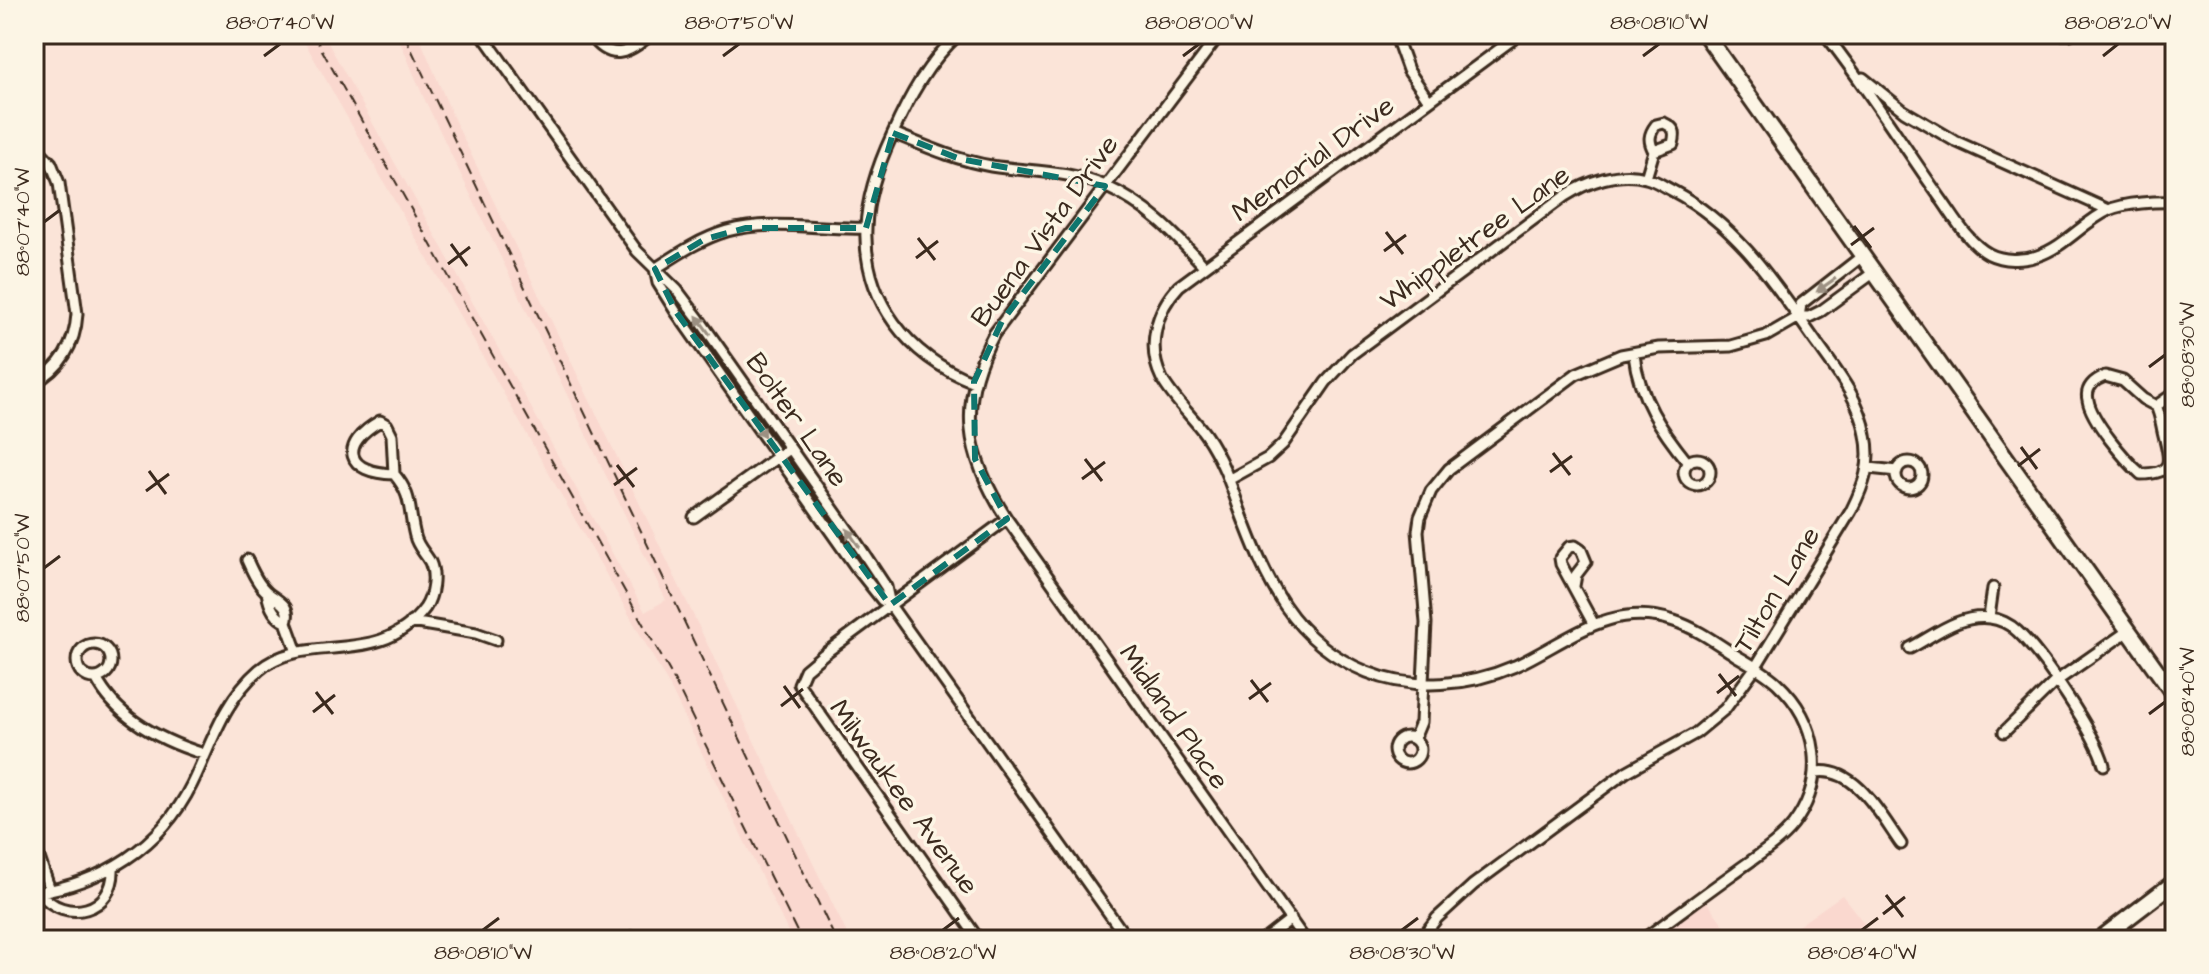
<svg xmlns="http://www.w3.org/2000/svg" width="2209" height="974" font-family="'Architects Daughter',sans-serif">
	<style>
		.built { fill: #fad8cf }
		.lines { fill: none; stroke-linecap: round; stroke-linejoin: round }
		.street-casing { stroke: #3b2a1e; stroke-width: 15 }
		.secondary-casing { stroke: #3b2a1e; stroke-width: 20 }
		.street { stroke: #fcf5e5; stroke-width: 9 }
		.secondary { stroke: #fcf5e5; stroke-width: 14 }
		.rail { stroke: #3b2a1e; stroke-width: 2; stroke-dasharray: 12 6; stroke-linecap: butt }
		.oneway { fill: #9c9082 }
		.marked { fill: none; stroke: #0f766e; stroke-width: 6; stroke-dasharray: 16 10; stroke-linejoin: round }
		.ticks { fill: none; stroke: #3b2a1e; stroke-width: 3 }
		.labels { text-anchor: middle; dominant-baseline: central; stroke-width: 7; stroke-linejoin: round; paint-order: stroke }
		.street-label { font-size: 28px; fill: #3b2a1e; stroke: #fcf5e5 }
		.neatline { fill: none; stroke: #3b2a1e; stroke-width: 3 }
		.ticks-label { font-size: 20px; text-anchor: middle; fill: #3b2a1e }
	</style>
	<rect width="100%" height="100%" fill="#fbe4d8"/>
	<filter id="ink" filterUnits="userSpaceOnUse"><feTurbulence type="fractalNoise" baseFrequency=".0125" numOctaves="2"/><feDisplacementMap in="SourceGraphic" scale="16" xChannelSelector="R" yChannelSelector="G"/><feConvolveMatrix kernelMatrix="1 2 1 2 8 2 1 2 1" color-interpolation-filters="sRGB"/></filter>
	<g filter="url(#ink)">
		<path class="built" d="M300 34H323L645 612 666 600 423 96 397 34H418L454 119 850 940H792L670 687Z
			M1842 895 1877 940H1778Z
			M1706 901 1735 940H1650Z"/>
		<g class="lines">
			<defs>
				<path id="street" d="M482 34 637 251 677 290 699 319 855 540 886 587 890 605
					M590 34C610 63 629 54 651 34
					M959 34C928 62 909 97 892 135 879 163 867 196 866 228 863 300 908 357 974 382
					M1220 34 994 334C957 403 965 455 1007 519L1305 940
					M1395 34 1408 70 1429 101
					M1520 34 1179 286C1156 310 1146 347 1162 379 1173 399 1192 416 1205 434 1221 457 1230 482 1239 508 1266 580 1291 641 1367 672 1413 691 1469 686 1515 666 1569 641 1610 600 1674 621 1696 628 1715 642 1735 655 1749 663 1765 672 1777 683 1818 721 1828 779 1793 825 1778 844 1754 858 1734 873 1703 895 1673 918 1642 940
					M1825 34C1867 87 1902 144 1941 199 1954 217 1968 243 1989 254 2003 261 2022 261 2037 256 2065 247 2083 222 2109 210 2124 203 2158 201 2175 202
					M2055 34H2070
					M1863 78 1904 111 1955 141 2109 210
					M893 133C925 146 956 160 991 166 1030 172 1068 170 1105 186 1147 205 1174 233 1204 266
					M34 145 51 163 59 183 77 314C75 345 61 368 34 383
					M1646 178 1654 151C1648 141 1649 134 1656 125L1664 123C1675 128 1676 132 1673 144L1654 151
					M655 269 658 283 676 312 855 566 882 600 890 605 1128 940
					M655 269C678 254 700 239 727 231 773 219 820 230 866 228
					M1799 317 1801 304 1861 257
					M1634 355C1639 397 1661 430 1688 463
					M2105 376 2123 381 2143 399 2156 406C2160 414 2161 422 2163 431 2169 457 2178 474 2141 474 2126 461 2091 420 2088 400 2085 388 2094 380 2105 376Z
					M2156 406 2175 393
					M1684 472a13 13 0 1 1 26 0a13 13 0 1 1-26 0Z
					M1896 475a13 13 0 1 1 26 0a13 13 0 1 1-26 0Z
					M1869 468 1897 471
					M1230 479 1268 458 1283 444 1326 382 1352 354 1565 196C1587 182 1619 170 1646 178 1655 180 1665 187 1673 191 1738 225 1777 287 1818 345 1838 373 1860 400 1866 435 1872 464 1864 485 1851 511L1755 668 1725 709 1696 733 1626 772 1473 885 1437 918 1420 940
					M694 517 790 448
					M247 560C252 571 258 585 268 593 278 601 292 606 286 622
					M1574 586 1576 575 1586 562 1581 550 1575 546 1569 547 1560 558 1561 564 1593 623
					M267 592C269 605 274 617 286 622L297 652
					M1989 617 1993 588
					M411 622 476 633 496 640
					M77 661a17 17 0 1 1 34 0a17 17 0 1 1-34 0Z
					M1910 648C1935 635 1959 614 1990 618 1999 619 2010 624 2017 631 2041 653 2096 734 2104 765
					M96 678C117 719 162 741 204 754
					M2004 732 2055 682 2128 631
					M1394 750a13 13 0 1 1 26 0a13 13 0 1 1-26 0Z
					M1414 739 1421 722 1426 623 1418 531 1420 517 1431 491 1449 469 1576 374 1621 355 1659 348 1731 346 1766 336 1799 317H1809L1821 311 1873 273
					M1816 772C1856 766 1881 816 1901 844
					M34 843 50 890
					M39 892C65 925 115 912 113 868
					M34 893C102 883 161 847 192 784 212 743 223 701 259 670 305 630 379 670 425 608 433 596 436 575 430 562 425 553 417 546 415 536 408 509 413 496 394 474 346 473 338 445 380 421L387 425 392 435 394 474
					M629 940 631 937
					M979 940 799 684 805 670 824 654 1007 519
					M1264 940 1291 919"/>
				<path id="secondary" d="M1705 34 2175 696
					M2099 940 2175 882"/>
			</defs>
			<use href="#street" class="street-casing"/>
			<use href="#secondary" class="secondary-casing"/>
			<use href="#street" class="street"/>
			<use href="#secondary" class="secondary"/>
			<path class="rail" d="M313 34 670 672 801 940
				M404 34 836 940"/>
		</g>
		<defs><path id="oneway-solid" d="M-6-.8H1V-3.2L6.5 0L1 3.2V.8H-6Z" transform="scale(2)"/></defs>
		<g class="oneway">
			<use href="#oneway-solid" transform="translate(1826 285) rotate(145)"/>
			<use href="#oneway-solid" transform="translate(703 325) rotate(-126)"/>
			<use href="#oneway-solid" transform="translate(758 428) rotate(55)"/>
			<use href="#oneway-solid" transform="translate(853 538) rotate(-125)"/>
		</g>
	</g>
	<path class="marked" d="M893 133 960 159 1105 186 1002 321 974 382 975 459 1007 519 890 605 676 312 655 269 705 239 746 228H866Z"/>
	<path class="ticks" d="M264 56 280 44M723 56 739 44M1183 56 1199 44M1643 56 1659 44M2103 56 2118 44M44 222 60 210M1854 226 1871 248M1386 232 1403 254M918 238 935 260M451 244 467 266M1851 245 1874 228M1384 251 1406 235M916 258 938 241M448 264 470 247M2149 367 2165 355M2021 447 2037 469M1553 453 1570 475M1085 459 1102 481M617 465 634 487M2018 466 2040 449M149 471 166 494M1550 472 1572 456M1082 479 1105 462M614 485 637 468M146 491 169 474M44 568 60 556M1719 674 1736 696M1251 680 1268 702M784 686 800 708M316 692 333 714M1717 693 1739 676M1249 699 1271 683M781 706 803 689M313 712 335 695M2149 714 2165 702M1886 895 1903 917M1883 914 1905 897M483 930 499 918M943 930 959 918M1402 930 1418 918M1862 930 1878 918"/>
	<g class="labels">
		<g class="street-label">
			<text transform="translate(1313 159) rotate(-36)">Memorial Drive</text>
			<text transform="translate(1045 231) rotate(-54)">Buena Vista Drive</text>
			<text transform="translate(1475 238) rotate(-36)">Whippletree Lane</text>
			<text transform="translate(797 420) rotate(55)">Bolter Lane</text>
			<text transform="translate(1777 590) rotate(-59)">Tilton Lane</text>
			<text transform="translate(1174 717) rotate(55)">Midland Place</text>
			<text transform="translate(904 797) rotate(54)">Milwaukee Avenue</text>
		</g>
	</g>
	<rect width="2209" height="974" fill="none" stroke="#fcf5e5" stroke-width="88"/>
	<rect x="44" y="44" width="2121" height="886" class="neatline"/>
	<g class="ticks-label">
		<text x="280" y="29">88°07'40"W</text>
		<text x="739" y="29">88°07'50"W</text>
		<text x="1199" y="29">88°08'00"W</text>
		<text x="1659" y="29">88°08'10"W</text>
		<text x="2118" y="29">88°08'20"W</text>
		<text transform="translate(22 222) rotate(-90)" y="7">88°07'40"W</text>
		<text transform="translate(2187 355) rotate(-90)" y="7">88°08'30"W</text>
		<text transform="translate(22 568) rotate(-90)" y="7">88°07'50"W</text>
		<text transform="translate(2187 702) rotate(-90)" y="7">88°08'40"W</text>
		<text x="483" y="959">88°08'10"W</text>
		<text x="943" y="959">88°08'20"W</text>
		<text x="1402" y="959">88°08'30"W</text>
		<text x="1862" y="959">88°08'40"W</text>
	</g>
</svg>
